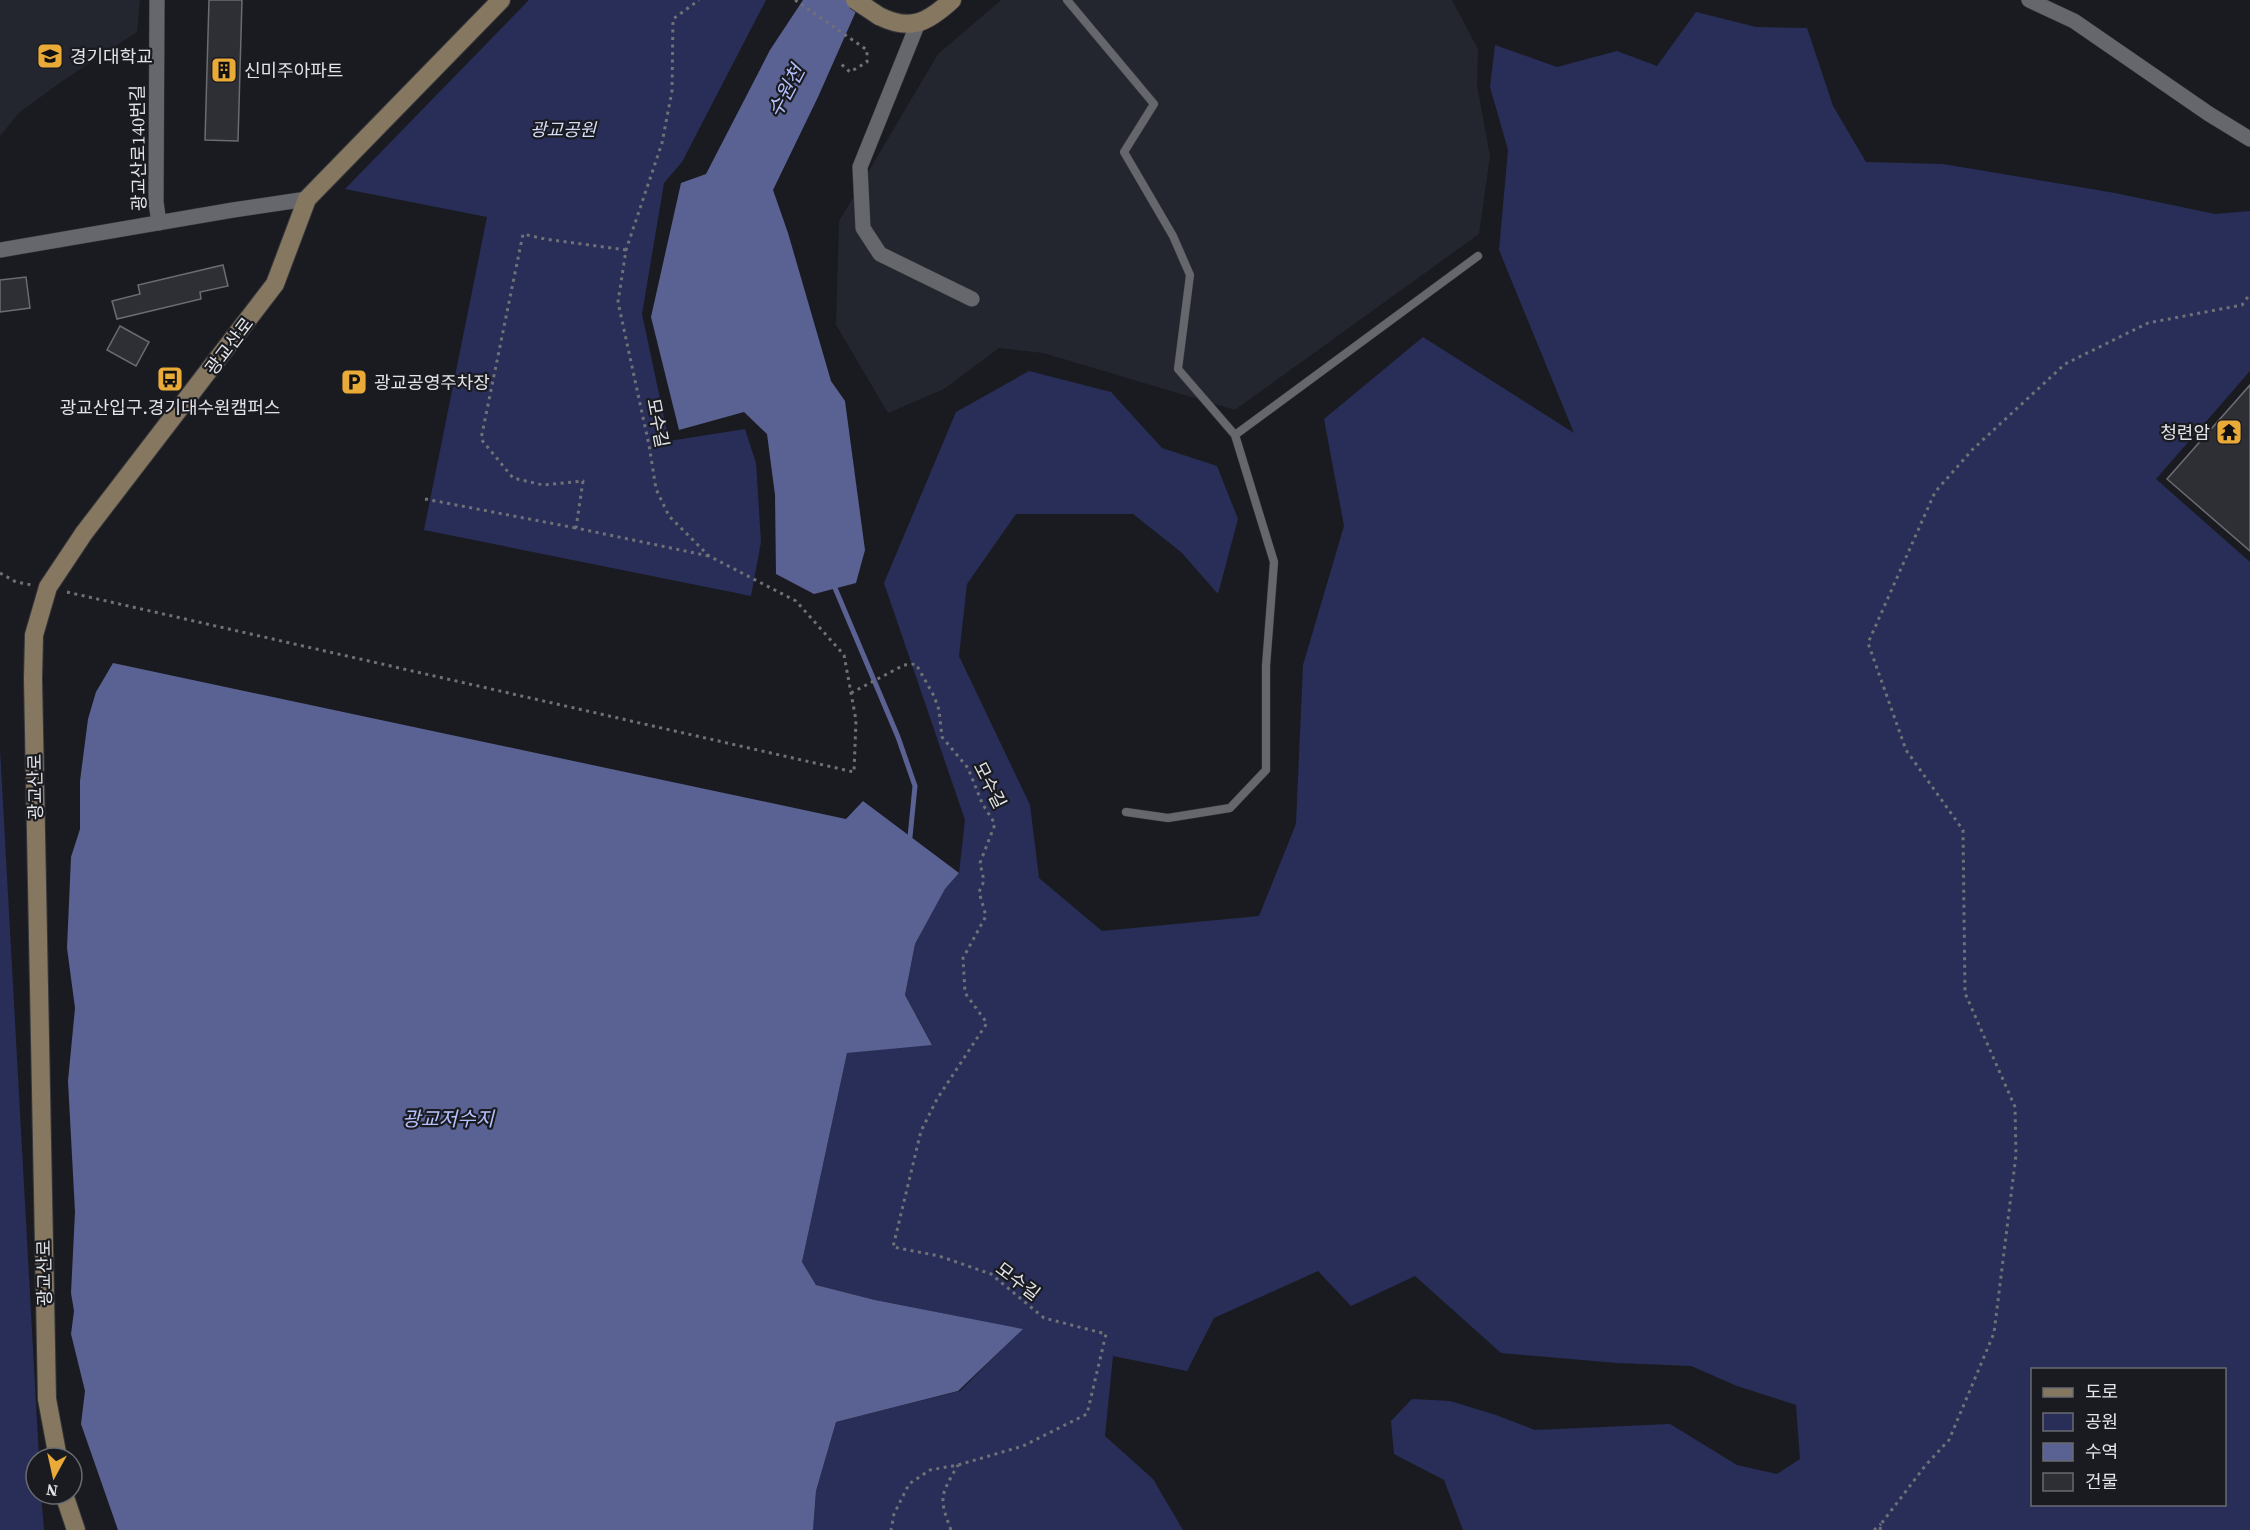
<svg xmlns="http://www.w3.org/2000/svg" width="2250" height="1530" font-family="'Source Serif 4','Noto Sans KR',serif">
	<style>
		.built { fill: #23252f }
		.green { fill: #282e58; fill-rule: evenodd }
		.water { fill: #596292 }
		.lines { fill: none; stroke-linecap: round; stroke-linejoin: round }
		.stream { stroke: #596292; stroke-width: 5 }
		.building { fill: #2e2f34; stroke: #6b6c72; stroke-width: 1.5 }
		.lane-casing { stroke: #36373b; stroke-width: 9 }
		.street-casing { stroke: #36373b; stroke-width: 16 }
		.secondary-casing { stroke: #36373b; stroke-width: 20 }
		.path { stroke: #707176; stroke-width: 3; stroke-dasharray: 3 4.5; stroke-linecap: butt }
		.lane { stroke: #66676d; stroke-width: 8 }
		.street { stroke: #66676d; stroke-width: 15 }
		.secondary { stroke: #867760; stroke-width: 18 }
		.secondary-bridge-casing { stroke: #36373b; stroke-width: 20; stroke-linecap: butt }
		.secondary-bridge { stroke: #867760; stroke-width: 18 }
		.labels { text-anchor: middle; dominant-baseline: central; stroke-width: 4.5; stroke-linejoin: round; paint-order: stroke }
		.poi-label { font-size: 18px; fill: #e2e3e7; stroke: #1a1b20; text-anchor: start }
		.park-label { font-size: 18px; font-style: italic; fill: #d5dcfa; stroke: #1a1b20 }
		.street-label { font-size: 18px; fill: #e2e3e7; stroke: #1a1b20 }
		.water-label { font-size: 20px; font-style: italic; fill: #b4c1fd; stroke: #1a1b20 }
	</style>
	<rect width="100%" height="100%" fill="#1a1b20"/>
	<path class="built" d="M0 0H140L137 32 64 80 20 112 0 136Z
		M1001 0H1452L1478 49 1477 85 1490 156 1479 234 1235 410 1043 353 999 348 944 389 888 413 836 325 839 221 938 54Z"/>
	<path class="green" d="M529 0H766L682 162 664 183 642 314 669 441 745 429 756 463 761 542 751 596 424 530 487 217 345 189Z
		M1696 12 1756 27 1807 28 1833 106 1866 162 1943 164 2115 193 2215 214 2250 211V371L2156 479 2250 562V1530H1463L1444 1480 1394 1454 1391 1421 1412 1399 1450 1401 1496 1415 1535 1430 1670 1424 1737 1465 1777 1474 1800 1459 1796 1405 1737 1386 1691 1366 1617 1363 1501 1353 1415 1276 1351 1306 1318 1271 1214 1318 1187 1371 1113 1356 1105 1436 1153 1479 1183 1530H813L816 1491 836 1422 960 1391 1022 1329 875 1300 816 1285 802 1262 847 1053 932 1044 905 995 915 944 945 889 959 873 965 820 884 583 956 412 1029 371 1111 392 1162 448 1217 466 1238 519 1218 594 1181 552 1133 514H1016L967 584 959 656 1030 805 1039 878 1102 931 1259 916 1296 824 1303 665 1344 526 1324 419 1423 337 1574 433 1499 250 1508 150 1490 87 1495 45 1557 67 1617 51 1657 66ZM2032 1370H2224V1504H2032Z
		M0 749 39 1458H36V1494H41L44 1530H0Z"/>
	<path class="water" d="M803 0H861L818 97 773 190 788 233 831 381 845 401 865 550 856 583 814 594 776 574 775 495 767 434 744 412 679 430 651 317 681 183 706 174 770 50Z
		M113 663 846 819 863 801 959 873 945 889 915 944 905 995 932 1045 847 1053 802 1262 816 1285 875 1300 1023 1329 958 1391 836 1422 816 1491 813 1530H118L81 1424 85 1391 71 1334 74 1311 71 1293 75 1212 68 1081 75 1008 67 948 71 857 80 829V781L88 719 96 692Z"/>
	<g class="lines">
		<path class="stream" d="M835 588 898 737 915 786 910 837"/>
	</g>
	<path class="building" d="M209 0H242L238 141 205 140Z
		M223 265 228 286 200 292 201 299 117 319 112 301 140 294 138 285Z
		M26 277 30 308 0 312V280Z
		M120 326 149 342 136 366 107 350Z
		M2250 385V551L2167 479Z"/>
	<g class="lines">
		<defs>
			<path id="lane" d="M1067 0 1154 104 1124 152 1173 236 1190 275 1178 369 1235 435 1274 562 1266 666V770L1230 808 1168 818 1126 812
				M1235 435 1478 256"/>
			<path id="street" d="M157 0 156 202 159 223
				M2029 0 2074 21 2209 114 2250 139
				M918 23 860 167 863 228 880 254 972 299
				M0 250 233 210 307 199"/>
			<path id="secondary" d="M879 16C911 32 928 22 952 0
				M58 1458 47 1399 33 679 34 635 48 587 84 533 275 284 307 199 501 0
				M64 1494 76 1530"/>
		</defs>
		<use href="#lane" class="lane-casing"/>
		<use href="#street" class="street-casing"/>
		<use href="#secondary" class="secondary-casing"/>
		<path class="path" d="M795 0 867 50V62L850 72 839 62
			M626 250 545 239 523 234 481 439 513 478 543 485 583 481 576 528 709 556
			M425 499 576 528
			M0 573 16 582 32 585
			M67 592 854 772 856 720 844 655 796 601 709 556 669 516 656 489 649 445 618 302 626 250 662 143 672 91 673 19 699 0
			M851 693 904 665 916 664 934 696 939 710 942 737 968 768 982 803 995 824 980 863 984 881 979 892 986 916 963 958 965 993 987 1023 937 1099 921 1131 893 1247 939 1256 991 1274 1044 1318 1106 1334 1087 1414 1023 1446 958 1465 930 1470 909 1484 894 1514 891 1530
			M951 1530C938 1496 941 1495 958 1465
			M1874 1530 1881 1524
			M1880 1530 1881 1524 1925 1466 1949 1440 1994 1333 2016 1155 2015 1107 1965 993 1963 830 1906 750 1868 643 1935 492 1973 449 2065 364 2148 323 2242 305 2250 294"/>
		<use href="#lane" class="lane"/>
		<use href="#street" class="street"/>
		<use href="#secondary" class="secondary"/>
		<defs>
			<path id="secondary-bridge" d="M855 0 879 16"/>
		</defs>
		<use href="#secondary-bridge" class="secondary-bridge-casing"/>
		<use href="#secondary-bridge" class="secondary-bridge"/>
	</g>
	<defs>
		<symbol id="university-square" viewBox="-11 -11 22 22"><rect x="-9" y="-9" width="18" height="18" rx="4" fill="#e9aa38" stroke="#1a1b20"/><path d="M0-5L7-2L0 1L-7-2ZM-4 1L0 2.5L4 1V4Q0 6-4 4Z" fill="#111"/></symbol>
		<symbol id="building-square" viewBox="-11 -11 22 22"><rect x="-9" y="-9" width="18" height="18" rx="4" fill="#e9aa38" stroke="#1a1b20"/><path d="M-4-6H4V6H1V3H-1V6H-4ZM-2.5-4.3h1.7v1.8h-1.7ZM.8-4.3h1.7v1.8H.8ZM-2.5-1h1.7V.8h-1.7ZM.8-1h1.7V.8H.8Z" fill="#111"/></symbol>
		<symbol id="bus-square" viewBox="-11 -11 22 22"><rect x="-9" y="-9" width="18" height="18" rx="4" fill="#e9aa38" stroke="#1a1b20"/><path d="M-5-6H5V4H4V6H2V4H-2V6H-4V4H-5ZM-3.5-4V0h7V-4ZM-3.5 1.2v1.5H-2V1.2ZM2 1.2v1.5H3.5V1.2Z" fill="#111"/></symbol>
		<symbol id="parking-square" viewBox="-11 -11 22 22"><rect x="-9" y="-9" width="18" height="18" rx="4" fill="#e9aa38" stroke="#1a1b20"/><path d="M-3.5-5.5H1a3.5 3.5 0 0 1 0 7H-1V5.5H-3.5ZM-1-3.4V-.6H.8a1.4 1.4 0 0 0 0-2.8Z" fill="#111"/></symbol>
		<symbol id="temple-square" viewBox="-11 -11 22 22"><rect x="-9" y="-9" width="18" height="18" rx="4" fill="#e9aa38" stroke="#1a1b20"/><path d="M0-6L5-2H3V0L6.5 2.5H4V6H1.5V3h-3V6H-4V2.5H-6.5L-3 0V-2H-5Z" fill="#111"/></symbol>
	</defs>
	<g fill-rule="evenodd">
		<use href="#university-square" x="35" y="41" width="30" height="30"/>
		<use href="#building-square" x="209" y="55" width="30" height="30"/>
		<use href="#bus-square" x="155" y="364" width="30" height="30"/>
		<use href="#parking-square" x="339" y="367" width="30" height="30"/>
		<use href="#temple-square" x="2214" y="417" width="30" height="30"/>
	</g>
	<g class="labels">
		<g class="poi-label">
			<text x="70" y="56">경기대학교</text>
			<text x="244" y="70">신미주아파트</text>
			<text x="374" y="382">광교공영주차장</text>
			<text x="170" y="407" text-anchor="middle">광교산입구.경기대수원캠퍼스</text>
			<text x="2210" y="432" text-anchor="end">청련암</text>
		</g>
		<g class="park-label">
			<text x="563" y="129">광교공원</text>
		</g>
		<g class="street-label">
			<text transform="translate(138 148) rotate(-91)">광교산로140번길</text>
			<text transform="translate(229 346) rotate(-53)">광교산로</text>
			<text transform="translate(658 423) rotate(79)">모수길</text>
			<text transform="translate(990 785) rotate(63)">모수길</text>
			<text transform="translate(35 787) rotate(-91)">광교산로</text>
			<text transform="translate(44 1273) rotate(-91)">광교산로</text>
			<text transform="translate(1018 1281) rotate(37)">모수길</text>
		</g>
		<g class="water-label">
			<text transform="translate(786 91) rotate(-62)">수원천</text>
			<text x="448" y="1119">광교저수지</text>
		</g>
	</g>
	<rect x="2031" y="1368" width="195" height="138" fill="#1a1b20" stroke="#6a6b70" stroke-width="1.5"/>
	<rect x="2043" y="1388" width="30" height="9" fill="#867760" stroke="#6a6b70" stroke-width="1.5"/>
	<text x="2085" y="1398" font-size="18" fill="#e2e3e7">도로</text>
	<rect x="2043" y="1413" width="30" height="18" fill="#282e58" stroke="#6a6b70" stroke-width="1.5"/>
	<text x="2085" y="1428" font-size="18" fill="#e2e3e7">공원</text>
	<rect x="2043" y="1443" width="30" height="18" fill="#596292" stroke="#6a6b70" stroke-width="1.5"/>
	<text x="2085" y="1458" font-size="18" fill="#e2e3e7">수역</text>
	<rect x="2043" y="1473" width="30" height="18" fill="#2e2f34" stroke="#6a6b70" stroke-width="1.5"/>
	<text x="2085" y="1488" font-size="18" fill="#e2e3e7">건물</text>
	<g transform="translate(54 1476) rotate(188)"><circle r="28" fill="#1a1b20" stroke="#6a6b70" stroke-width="1.5"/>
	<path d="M0-4.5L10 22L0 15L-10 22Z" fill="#e9aa38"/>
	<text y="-9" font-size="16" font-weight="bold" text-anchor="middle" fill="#e2e3e7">N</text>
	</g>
</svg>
